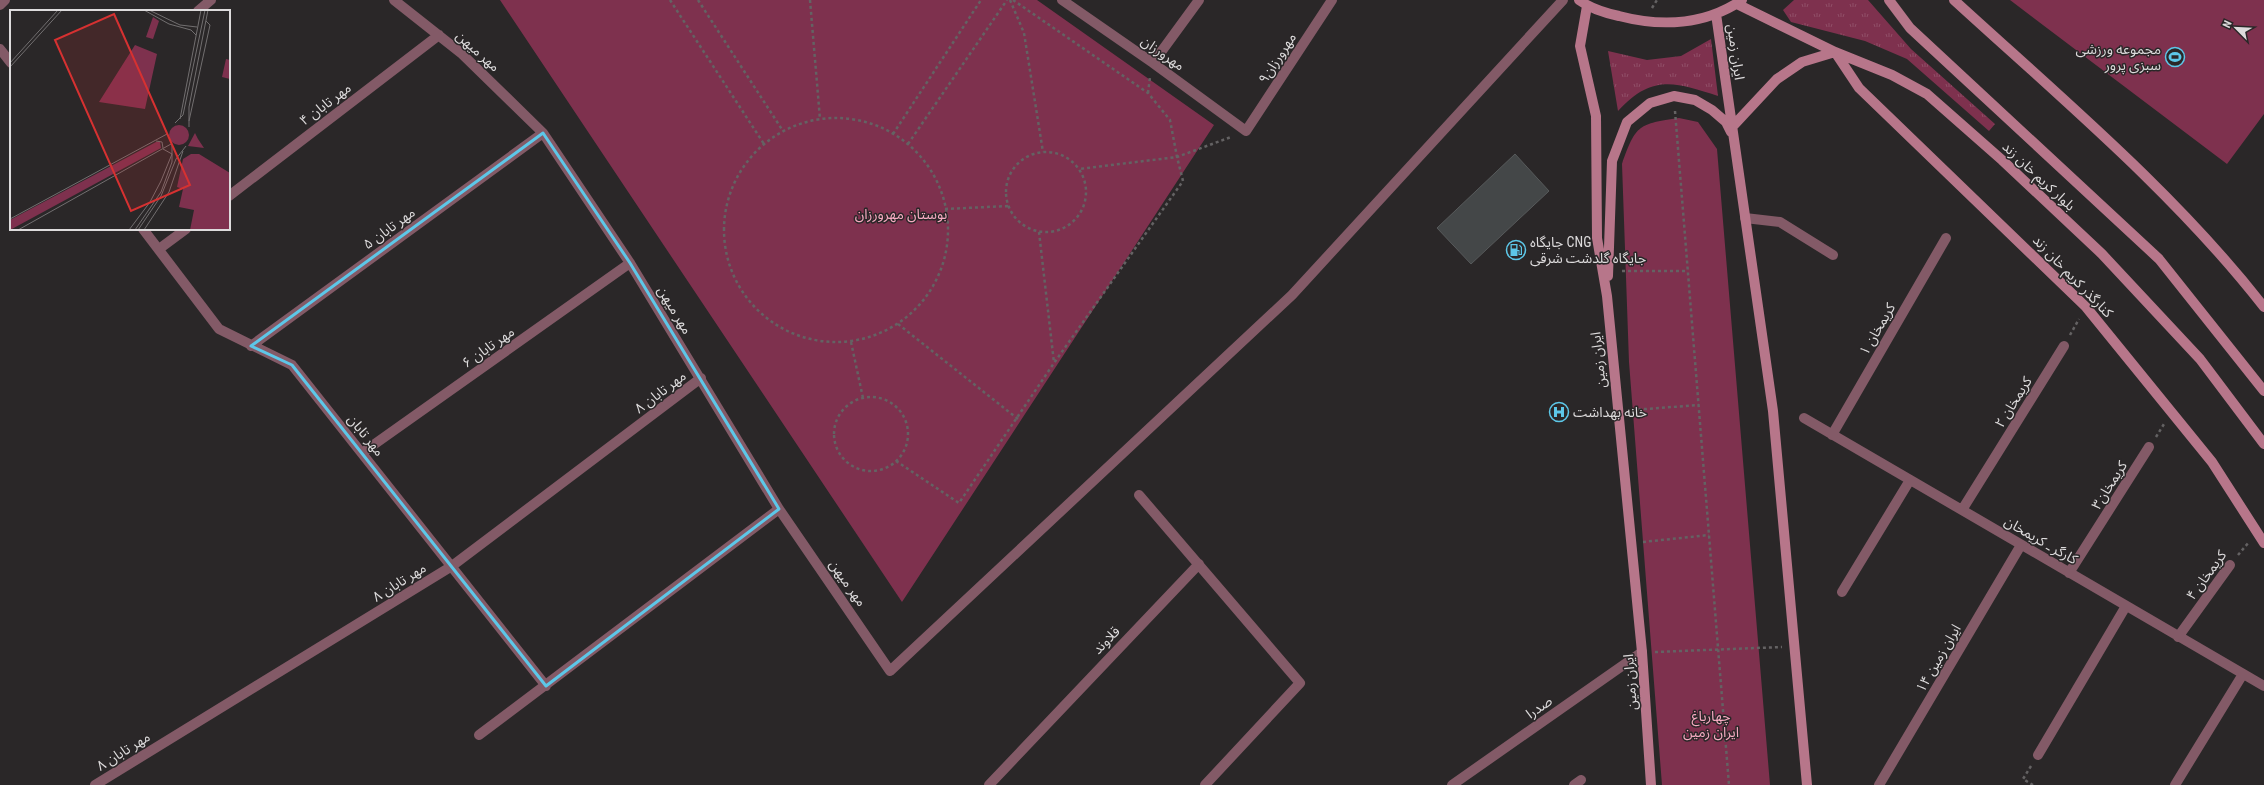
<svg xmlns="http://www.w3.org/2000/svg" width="2264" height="785" font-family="'Roboto Condensed','Noto Sans Arabic',sans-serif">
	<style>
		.grass { fill: url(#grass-tufts) }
		.park { fill: #7e314e }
		.building { fill: #444748; stroke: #575a5b }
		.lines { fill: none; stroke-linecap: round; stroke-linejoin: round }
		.path { stroke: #646263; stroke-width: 2.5; stroke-dasharray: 3 3; stroke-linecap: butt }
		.street { stroke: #835a67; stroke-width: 10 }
		.secondary { stroke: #b7768a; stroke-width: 10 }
		.marked { fill: none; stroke: #5dc7e8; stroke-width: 3; stroke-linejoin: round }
		.labels { text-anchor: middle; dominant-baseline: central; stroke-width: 3; stroke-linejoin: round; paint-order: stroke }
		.poi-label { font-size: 14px; fill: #dddbdc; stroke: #2a2728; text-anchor: start }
		.street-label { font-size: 14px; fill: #dddbdc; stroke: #2a2728 }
		.park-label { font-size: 14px; fill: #f7abc2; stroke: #2a2728 }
		.inset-road { fill: none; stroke: #726f70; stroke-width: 1 }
		.view { fill: #d63131; fill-opacity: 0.15; stroke: #d63131; stroke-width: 2 }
		.inset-edge { fill: none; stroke: #dddbdc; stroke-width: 2 }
	</style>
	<defs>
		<pattern id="grass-tufts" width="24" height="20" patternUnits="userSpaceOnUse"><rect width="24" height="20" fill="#7e314e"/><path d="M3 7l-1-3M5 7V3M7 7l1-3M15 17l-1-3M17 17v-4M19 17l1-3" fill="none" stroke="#904e67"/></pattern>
	</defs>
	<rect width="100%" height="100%" fill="#2a2728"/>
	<path class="grass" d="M1794 0H1868L1911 49 1995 124 1989 131 1907 59 1865 41 1791 22 1783 10Z
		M1711 39 1718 96C1675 82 1652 74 1618 111L1608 51 1647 60 1681 56Z"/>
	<path class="park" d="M500 0H1037L1214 125 902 602Z
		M2010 0H2264V114L2227 164Z
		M1679 118 1698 122 1717 149 1770 785H1662L1629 362 1622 164C1636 124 1639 124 1679 118Z"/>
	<path class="building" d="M1515 154 1549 191 1471 264 1437 228Z"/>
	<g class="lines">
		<path class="path" d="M670 0 764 144
			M698 0 783 131
			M810 0 820 119
			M1010 0 1024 33 1043 152
			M1013 0 1148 93 1170 120 1177 157 1079 169
			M1652 8 1657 0
			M1148 93 1150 77
			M1675 111 1729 785
			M724 230a112 112 0 1 1 224 0a112 112 0 1 1-224 0Z
			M893 134 981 0
			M908 144 1007 0
			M1006 192a40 40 0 1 1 80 0a40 40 0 1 1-80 0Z
			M945 209 1008 206
			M1039 232 1054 363
			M1622 271H1688
			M898 324 1018 419
			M2070 335 2079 319
			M851 342 863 398
			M834 434a37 37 0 1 1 74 0a37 37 0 1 1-74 0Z
			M1632 410 1699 405
			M2156 437 2164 424
			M896 461 959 503 1054 363 1183 181 1177 157 1231 137
			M1643 542 1709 535
			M2238 555 2249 542
			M1655 652 1782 647
			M2031 766 2023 779 2033 785"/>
		<path class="street" d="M394 0 461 53 543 133 630 263 779 509 890 671 1292 295 1563 0
			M1062 0 1153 63 1246 131 1332 0
			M0 5 5 0
			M198 11 211 0
			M0 49 11 63
			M1153 63 1199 0
			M229 196 439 35
			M1745 218 1780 222 1833 255
			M143 229 219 329 292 365 546 686
			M159 249 186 229
			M251 346 543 133
			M1804 418 2264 686
			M1832 435 1946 238
			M362 453 630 263
			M1139 495 1300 683 1205 785
			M1962 510 2064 346
			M2069 573 2149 447
			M1842 592 1910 480
			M2178 637 2230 565
			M479 735 779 509
			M2038 755 2126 606
			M95 785 452 566 701 378
			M989 785 1199 564
			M1452 785 1642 652
			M1574 785 1581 780
			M1879 785 2021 545
			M2175 785 2243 674"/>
		<path class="secondary" d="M1579 0C1591 9 1605 13 1619 16 1661 27 1705 25 1742 0
			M1889 0 1910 28 2159 259 2264 391
			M1954 0C2060 97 2176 194 2264 307
			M1737 4 1835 52 1892 75 1927 94 2002 160 2102 254 2200 359 2264 444
			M1587 6 1580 46 1596 116 1597 238 1607 296 1642 652 1651 785
			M1716 14 1773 411 1807 785
			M1733 126 1777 79 1802 62 1835 52 1859 88 2086 307 2212 462 2264 543
			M1608 276 1612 161 1627 122 1650 103 1674 96 1695 100 1712 110 1726 122 1731 132"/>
	</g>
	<path class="marked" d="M543 133 630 263 779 509 546 686 292 365 251 346Z"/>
	<defs>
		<symbol id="stadium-ring" viewBox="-11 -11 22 22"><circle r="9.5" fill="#2a2728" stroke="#5dc7e8" stroke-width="1.5"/><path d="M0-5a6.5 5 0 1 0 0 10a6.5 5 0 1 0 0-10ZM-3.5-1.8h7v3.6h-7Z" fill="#5dc7e8"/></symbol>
		<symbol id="fuel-ring" viewBox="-11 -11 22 22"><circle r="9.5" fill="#2a2728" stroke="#5dc7e8" stroke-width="1.5"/><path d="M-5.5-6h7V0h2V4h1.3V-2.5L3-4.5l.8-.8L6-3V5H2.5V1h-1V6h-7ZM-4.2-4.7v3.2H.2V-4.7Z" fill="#5dc7e8"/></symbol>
		<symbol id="hospital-ring" viewBox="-11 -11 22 22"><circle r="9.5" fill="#2a2728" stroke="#5dc7e8" stroke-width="1.5"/><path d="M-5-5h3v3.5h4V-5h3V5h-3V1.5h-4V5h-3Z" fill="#5dc7e8"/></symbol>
	</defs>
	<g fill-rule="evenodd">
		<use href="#stadium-ring" x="2164" y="46" width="22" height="22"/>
		<use href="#fuel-ring" x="1505" y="239" width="22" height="22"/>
		<use href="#hospital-ring" x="1548" y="401" width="22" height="22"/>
	</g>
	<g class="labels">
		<g class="poi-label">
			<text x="2161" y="49" text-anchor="end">مجموعه ورزشی<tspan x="2161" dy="16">سبزی پرور</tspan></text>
			<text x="1530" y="242">جایگاه CNG<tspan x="1530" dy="16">جایگاه گلدشت شرقی</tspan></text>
			<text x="1573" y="412">خانه بهداشت</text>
		</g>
		<g class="street-label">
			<text transform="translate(478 51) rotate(42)">مهر میهن</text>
			<text transform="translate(1736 52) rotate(82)">ایران زمین</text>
			<text transform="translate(1163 53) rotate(35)">مهرورزان</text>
			<text transform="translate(1277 58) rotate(-57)">مهرورزان۹</text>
			<text transform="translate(325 104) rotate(-37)">مهر تابان ۴</text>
			<text transform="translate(2039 176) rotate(43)">بلوار کریم خان زند</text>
			<text transform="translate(389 228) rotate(-36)">مهر تابان ۵</text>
			<text transform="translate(2073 276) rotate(46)">کنارگذر کریم خان زند</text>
			<text transform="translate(675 310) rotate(59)">مهر میهن</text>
			<text transform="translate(1877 329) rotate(-60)">کریمخان ۱</text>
			<text transform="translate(488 347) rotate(-35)">مهر تابان ۶</text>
			<text transform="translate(1598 360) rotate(-96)">ایران زمین</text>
			<text transform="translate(660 392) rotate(-37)">مهر تابان ۸</text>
			<text transform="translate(2013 402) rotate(-58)">کریمخان ۲</text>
			<text transform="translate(366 435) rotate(51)">مهر تابان</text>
			<text transform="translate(2109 485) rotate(-58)">کریمخان۳</text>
			<text transform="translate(2041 540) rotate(30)">کارگر ـ کریمخان</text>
			<text transform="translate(2206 575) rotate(-54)">کریمخان ۴</text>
			<text transform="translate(399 582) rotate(-32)">مهر تابان ۸</text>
			<text transform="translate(848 583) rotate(55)">مهر میهن</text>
			<text transform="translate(1106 640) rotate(-46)">قلاوند</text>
			<text transform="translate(1938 658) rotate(-60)">ایران زمین ۱۴</text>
			<text transform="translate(1630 682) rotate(-94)">ایران زمین</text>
			<text transform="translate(1539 707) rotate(-35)">صدرا</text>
			<text transform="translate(123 751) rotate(-32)">مهر تابان ۸</text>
		</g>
		<g class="park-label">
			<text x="901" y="214">بوستان مهرورزان</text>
			<text x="1711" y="716">چهارباغ<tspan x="1711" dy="16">ایران زمین</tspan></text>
		</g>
	</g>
	<g transform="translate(10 10)">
		<rect width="220" height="220" fill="#2a2728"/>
		<path d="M185 123 188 129 194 138 178 136Z" fill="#7e314e"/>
		<path d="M143 7 149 11 143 29 136 27ZM125 35 147 44 135 99 89 92ZM216 49 220 50V69L212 67ZM159 125a10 10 0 1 1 20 0a10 10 0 1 1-20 0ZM146 132H150L151 138 0 220V210ZM181 144H189L220 163V220H180L184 200 169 197 173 179 167 177 173 149Z" fill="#7e314e"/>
		<path class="inset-road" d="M134 0 159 14 181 20 186 25M139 0 170 15 187 17M0 53 48 0M0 57 52 0M170 109 191 0M179 111 200 15 196 11M165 113 173 105 195 0M179 117V97L198 0M146 131 152 132 153 138M0 209 157 124M8 220 161 134M119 220 140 192 151 171 162 144 153 139M125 220 151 182 162 152V135M128 220 151 186 166 149 176 136M134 220 159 182 173 141"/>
		<path class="view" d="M104 4 180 175 121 201 45 30Z"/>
		<rect width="220" height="220" class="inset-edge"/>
	</g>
	<g transform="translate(2236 28) rotate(294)" stroke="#2a2728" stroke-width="3" paint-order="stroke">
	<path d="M0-3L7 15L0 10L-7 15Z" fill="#dddbdc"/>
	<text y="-6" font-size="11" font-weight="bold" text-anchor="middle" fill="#dddbdc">N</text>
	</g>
</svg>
